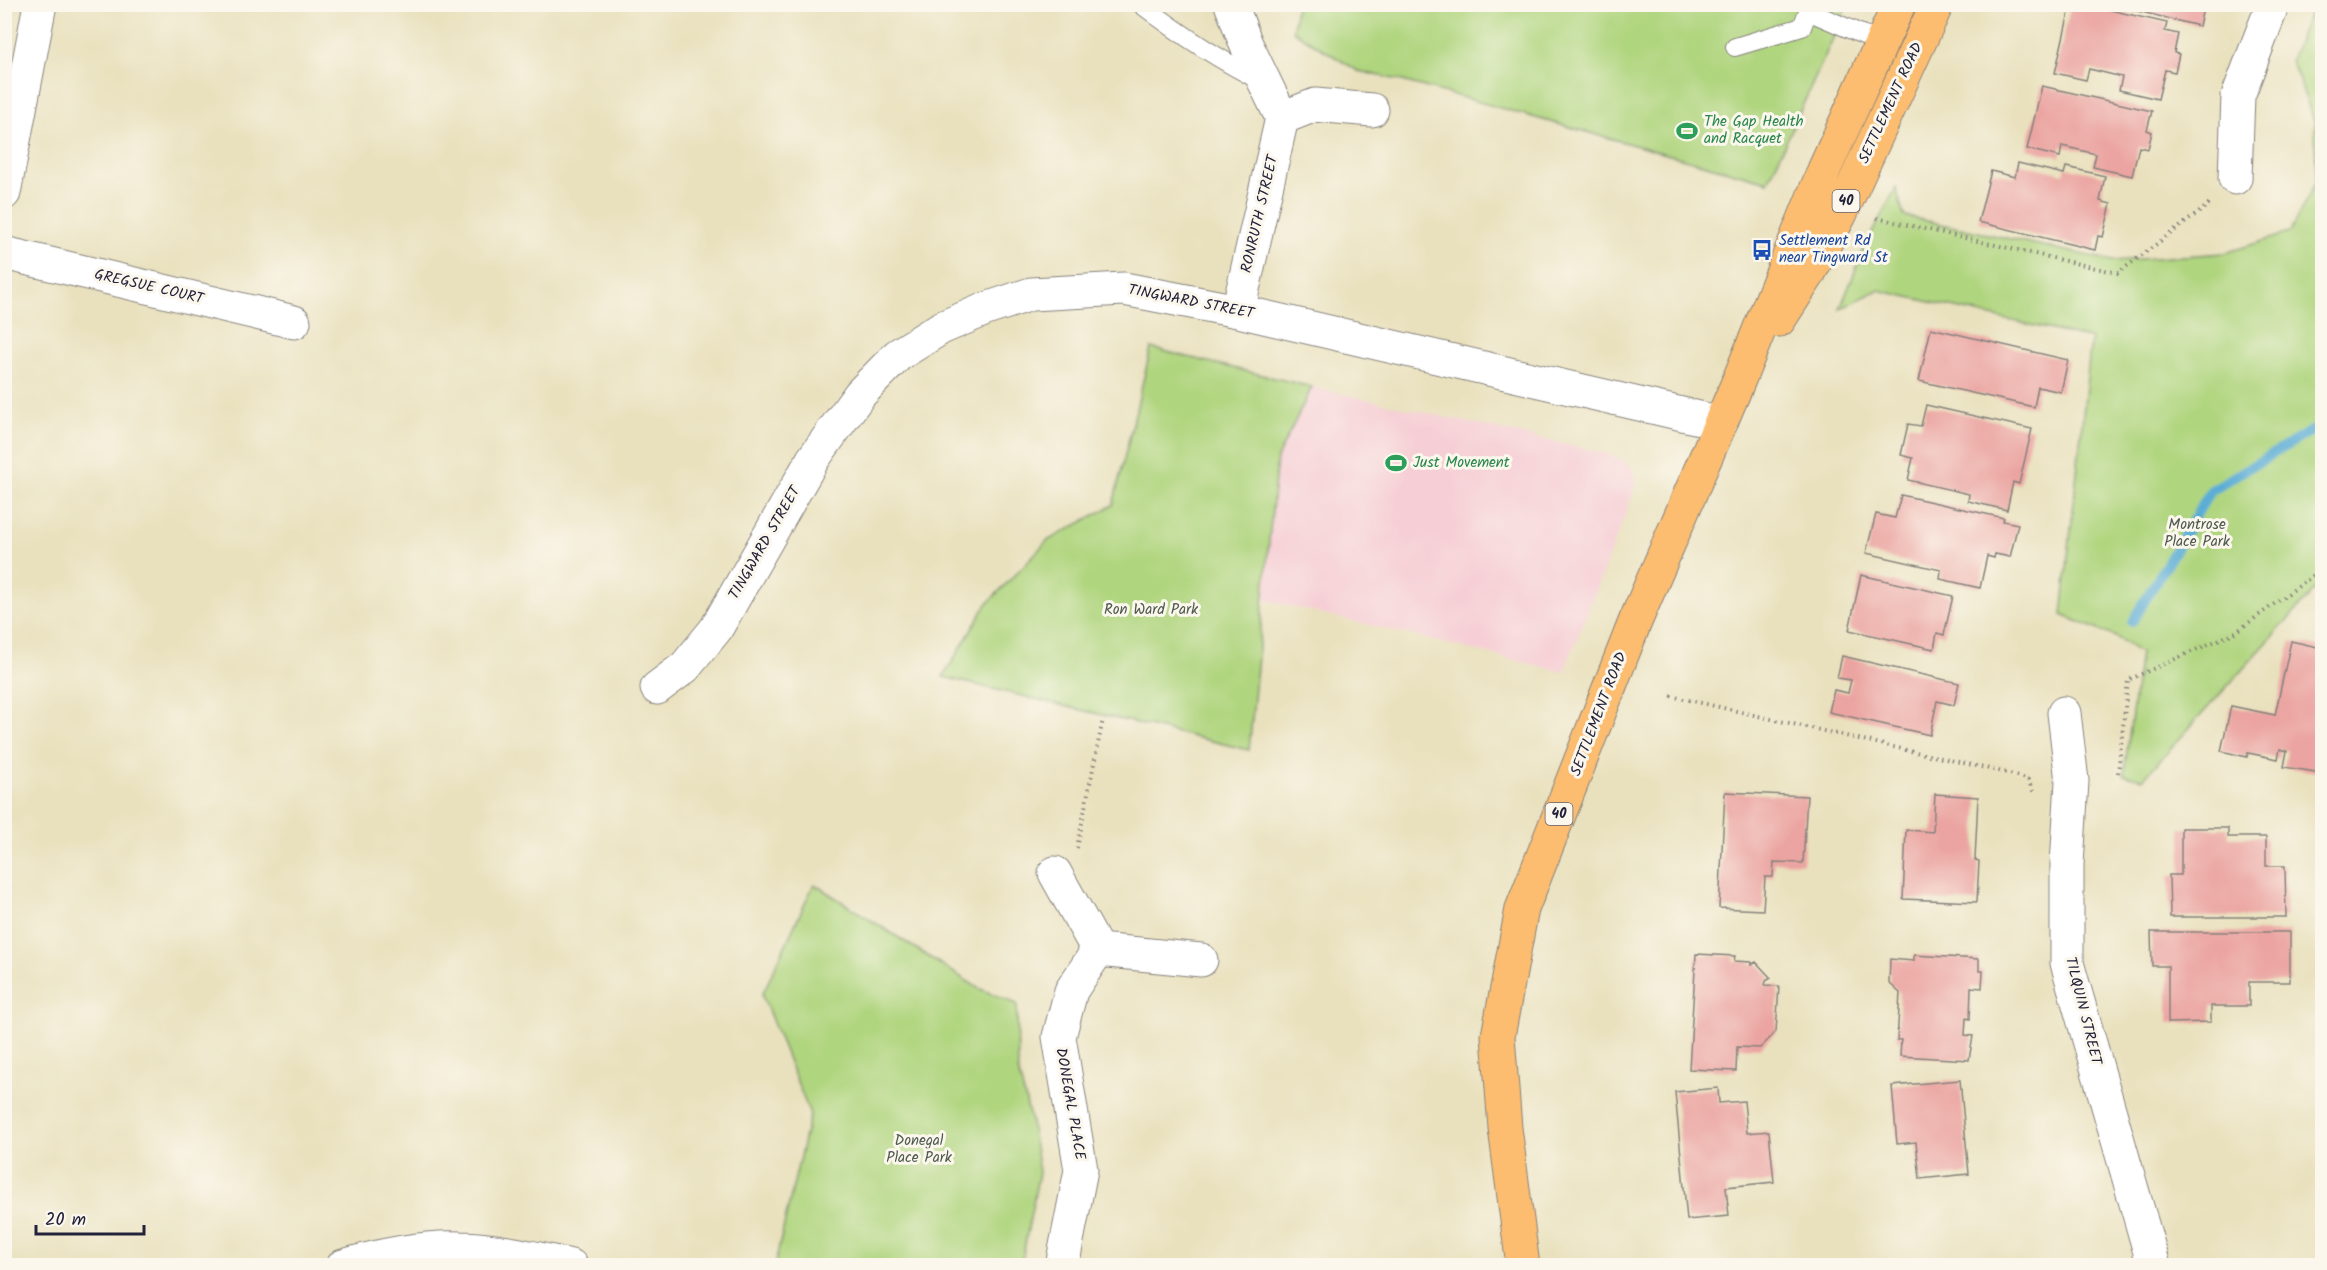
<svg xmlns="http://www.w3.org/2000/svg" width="2327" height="1270" font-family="Kalam,sans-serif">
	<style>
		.built { fill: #f6cfd6 }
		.green { fill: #b0d57f; stroke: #697c5d; stroke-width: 1.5 }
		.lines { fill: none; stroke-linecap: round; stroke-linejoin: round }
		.stream { stroke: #5cadd6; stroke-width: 10 }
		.building { fill: #eba4a1 }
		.lane-casing { stroke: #86827c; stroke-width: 20 }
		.street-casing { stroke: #86827c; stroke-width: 35 }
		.primary-casing { stroke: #86827c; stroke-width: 35 }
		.path { stroke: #86827c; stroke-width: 4; stroke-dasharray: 1.5 4.5; stroke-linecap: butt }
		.lane { stroke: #fff; stroke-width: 18 }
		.street { stroke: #fff; stroke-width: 33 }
		.primary { stroke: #fcbd6f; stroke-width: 33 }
		.labels { text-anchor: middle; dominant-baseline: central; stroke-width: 6; stroke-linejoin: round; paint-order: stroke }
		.shield { fill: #fbf7ec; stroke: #636270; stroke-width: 1.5 }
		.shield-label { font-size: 14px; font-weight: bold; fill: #22223b }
		.street-label { font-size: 15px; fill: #22223b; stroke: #fbf7ec }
		.leisure-label { font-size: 15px; fill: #27864d; stroke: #fbf7ec; text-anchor: start }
		.transit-label { font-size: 15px; fill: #164399; stroke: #fbf7ec; text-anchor: start }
		.park-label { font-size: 15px; fill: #4d584f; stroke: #fbf7ec }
	</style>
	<rect width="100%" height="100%" fill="#fbf7ec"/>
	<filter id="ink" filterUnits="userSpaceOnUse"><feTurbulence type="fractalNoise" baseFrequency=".0167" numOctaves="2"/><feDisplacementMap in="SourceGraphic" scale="12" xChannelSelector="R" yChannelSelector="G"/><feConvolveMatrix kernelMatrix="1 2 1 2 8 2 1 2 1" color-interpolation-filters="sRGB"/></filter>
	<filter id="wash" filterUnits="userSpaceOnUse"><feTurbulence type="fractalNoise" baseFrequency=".008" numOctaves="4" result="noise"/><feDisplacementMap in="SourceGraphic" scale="24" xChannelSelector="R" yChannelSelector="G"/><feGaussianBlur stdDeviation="1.35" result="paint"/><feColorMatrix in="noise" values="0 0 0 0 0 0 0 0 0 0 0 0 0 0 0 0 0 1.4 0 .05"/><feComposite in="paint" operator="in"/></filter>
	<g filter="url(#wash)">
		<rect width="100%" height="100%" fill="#e9e1be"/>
		<path class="built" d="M1312 387 1612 455 1631 466 1636 480 1631 499 1564 672 1265 600 1277 458Z"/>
		<path class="green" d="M1296 5H1848L1768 182 1399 80 1358 71 1293 31Z
			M2313 5H2322V582L2143 779 2124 775 2140 653 2116 637 2062 615 2091 339 1878 290 1840 309 1866 244 1896 188 1904 216 2113 261 2225 253 2289 233 2316 181 2315 123 2291 60Z
			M1151 348 1312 387 1277 458 1249 750 943 677 987 604 1047 541 1113 505Z
			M814 884 978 988 1017 1004 1018 1070 1031 1122 1039 1172 1021 1265 782 1266 775 1264 810 1114 762 995Z"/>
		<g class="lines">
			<path class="stream" d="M2132 622 2211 490 2322 425"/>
		</g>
		<g id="blocks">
			<path class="building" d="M2071 4H2084L2167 23 2165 31 2178 34 2174 53 2179 54 2175 72 2165 70 2158 99 2119 90 2122 77 2089 69 2086 80 2055 73Z
				M2109 4H2204L2199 26Z
				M2042 86 2152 111 2147 130 2152 132 2148 149 2139 147 2132 176 2093 167 2096 154 2062 146 2060 157 2027 149Z
				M2018 163 2064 174 2066 167 2105 176 2100 201 2111 204 2103 237 2098 236 2095 250 1978 222 1991 171 2015 177Z
				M1931 328 2068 360 2061 392 2038 387 2034 407 1919 381Z
				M1926 405 2032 429 2019 484 2013 482 2007 510 1968 501 1969 494 1908 480 1913 458 1901 455 1908 424 1921 426Z
				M1901 495 2004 518 2003 521 2018 524 2010 557 1995 554 1994 558 1987 556 1980 588 1940 579 1941 570 1866 553 1876 514 1895 518Z
				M1861 575 1953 596 1944 635 1937 633 1934 649 1849 630Z
				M2291 641 2322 648V773L2284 767 2287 751 2280 749 2278 759 2248 753 2247 757 2221 751 2231 706 2275 715Z
				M1842 656 1959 683 1954 705 1937 701 1930 735 1829 712 1834 690 1848 693 1851 680 1837 678Z
				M1725 792 1807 796 1803 863 1774 862 1773 877H1765L1763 910 1719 908Z
				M1935 794 1978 797 1975 860 1979 861 1977 902 1903 899 1906 830 1933 832Z
				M2181 828H2228V837H2266V866H2285L2286 917H2170L2169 875H2181Z
				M2151 932H2290V982H2249V1006H2211V1022L2168 1023V966H2152Z
				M1696 954 1735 956 1734 961 1751 962V965L1756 962 1771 978 1766 981 1765 985 1779 986 1776 1032 1760 1048 1737 1047 1736 1071 1689 1069Z
				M1914 955 1979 959V971H1983L1982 988 1971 987 1970 1019 1966 1018 1965 1035 1973 1036 1969 1060 1900 1056 1901 1040H1897L1900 993 1889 983 1890 959 1914 961Z
				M1960 1080 1969 1174 1920 1179 1916 1142 1897 1144 1892 1086Z
				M1718 1088 1719 1103 1744 1101 1747 1133 1769 1131 1774 1182 1726 1187 1729 1216 1687 1220 1675 1092Z"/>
		</g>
	</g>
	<g filter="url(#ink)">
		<use href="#blocks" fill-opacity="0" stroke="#86827c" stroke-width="1.5"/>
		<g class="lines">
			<defs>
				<path id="lane" d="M1141 4C1180 34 1220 61 1264 82
					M1735 47 1802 27 1808 11 1882 43"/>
				<path id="street" d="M1231 4 1246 44 1282 118 1238 311
					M1282 118 1315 105 1372 110
					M2235 178 2238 96 2273 4
					M4 193 40 4
					M4 253 294 322
					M657 688 685 667 716 629 813 459 860 394 898 355 941 328 986 309 1031 294 1124 289 1238 311 1721 423
					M2064 713 2072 781 2067 865V963L2154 1266
					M1055 873 1098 950 1201 960
					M343 1266C381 1255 422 1246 461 1248 498 1249 535 1258 571 1266
					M1062 1266 1081 1170 1059 1037 1071 991 1098 950"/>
				<path id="primary" d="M1779 320 1808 275 1840 215 1937 4
					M1523 1266 1505 1128 1498 1036 1522 909 1635 622 1736 387 1824 170 1899 4"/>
			</defs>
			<use href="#lane" class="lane-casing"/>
			<use href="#street" class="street-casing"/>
			<use href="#primary" class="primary-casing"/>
			<path class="path" d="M1877 218 2118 273 2202 210 2211 202
				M1671 696 2007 773 2028 780 2034 793
				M2118 773 2128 680 2236 632 2322 569
				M1077 848 1103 719"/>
			<use href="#lane" class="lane"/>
			<use href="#street" class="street"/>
			<use href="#primary" class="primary"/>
		</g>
	</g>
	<defs>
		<symbol id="stadium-bare" viewBox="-9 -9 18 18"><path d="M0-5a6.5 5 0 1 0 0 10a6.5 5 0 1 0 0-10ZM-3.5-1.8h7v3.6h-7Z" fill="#2e9e5b" stroke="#fbf7ec" stroke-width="2.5" paint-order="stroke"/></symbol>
		<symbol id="bus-bare" viewBox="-9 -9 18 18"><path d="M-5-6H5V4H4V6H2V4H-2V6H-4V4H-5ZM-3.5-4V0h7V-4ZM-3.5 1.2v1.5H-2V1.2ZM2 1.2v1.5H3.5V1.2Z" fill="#1a4fb4" stroke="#fbf7ec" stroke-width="2.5" paint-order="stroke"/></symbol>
	</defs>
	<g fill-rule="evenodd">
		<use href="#stadium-bare" x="1672" y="116" width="30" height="30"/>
		<use href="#bus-bare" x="1747" y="235" width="30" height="30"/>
		<use href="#stadium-bare" x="1381" y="448" width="30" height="30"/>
	</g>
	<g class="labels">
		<g class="shield">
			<rect x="1832.5" y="190" width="27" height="22" rx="4.5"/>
			<rect x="1545.5" y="803" width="27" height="22" rx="4.5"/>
		</g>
		<g class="shield-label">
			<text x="1846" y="201">40</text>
			<text x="1559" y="814">40</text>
		</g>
		<g class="street-label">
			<text transform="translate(1891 103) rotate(-65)">SETTLEMENT ROAD</text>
			<text transform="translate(1260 214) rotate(-77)">RONRUTH STREET</text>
			<text transform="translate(149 287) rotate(13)">GREGSUE COURT</text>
			<text transform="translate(1191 302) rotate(11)">TINGWARD STREET</text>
			<text transform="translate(765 543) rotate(-60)">TINGWARD STREET</text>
			<text transform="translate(1599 714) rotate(-69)">SETTLEMENT ROAD</text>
			<text transform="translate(2083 1011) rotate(76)">TILQUIN STREET</text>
			<text transform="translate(1070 1104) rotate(80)">DONEGAL PLACE</text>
		</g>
		<g class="leisure-label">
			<text x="1704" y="122">The Gap Health<tspan x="1704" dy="17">and Racquet</tspan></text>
			<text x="1413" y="463">Just Movement</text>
		</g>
		<g class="transit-label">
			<text x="1779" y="241">Settlement Rd<tspan x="1779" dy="17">near Tingward St</tspan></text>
		</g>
		<g class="park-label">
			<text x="2197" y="525">Montrose<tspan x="2197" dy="17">Place Park</tspan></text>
			<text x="1151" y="610">Ron Ward Park</text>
			<text x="919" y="1141">Donegal<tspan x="919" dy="17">Place Park</tspan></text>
		</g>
	</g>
	<rect width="2327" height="1270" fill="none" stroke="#fbf7ec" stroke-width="24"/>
	<path d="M36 1225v9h108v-9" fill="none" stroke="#22223b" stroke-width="3"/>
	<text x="45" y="1225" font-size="18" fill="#22223b" stroke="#fbf7ec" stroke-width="4.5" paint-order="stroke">20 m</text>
</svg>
